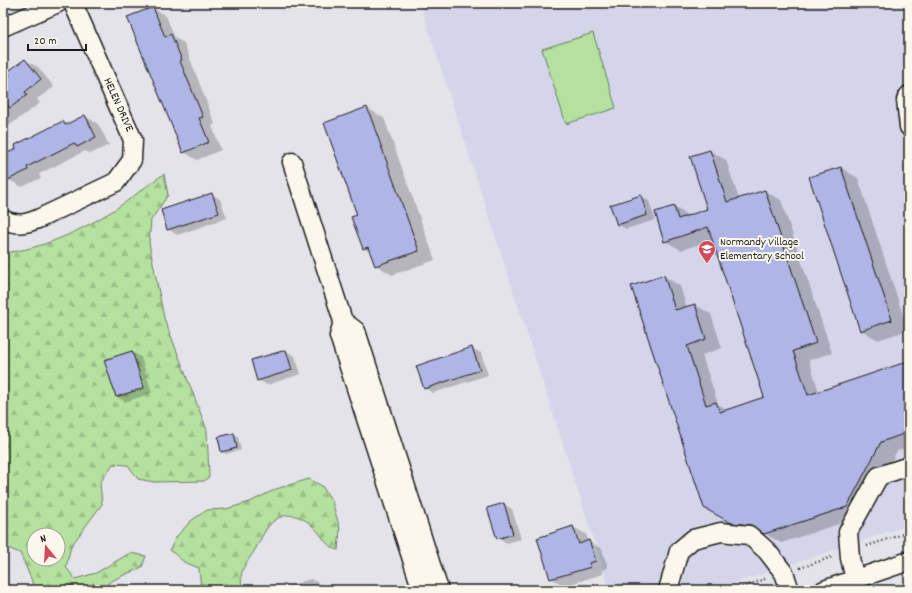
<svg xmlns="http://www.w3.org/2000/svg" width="912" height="593" font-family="Dekko,sans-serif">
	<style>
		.built { fill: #d4d5e9 }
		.forest { fill: url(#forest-firs); stroke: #687e5e; fill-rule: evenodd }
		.pitch { fill: #b5e19f; stroke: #687e5e }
		.shadow { fill: #0003 }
		.building { fill: #afb5e6; stroke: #1c1c1c }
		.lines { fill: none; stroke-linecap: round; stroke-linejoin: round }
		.minor-casing { stroke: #1c1c1c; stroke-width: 21 }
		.path { stroke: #1c1c1c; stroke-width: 2.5; stroke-dasharray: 1 3; stroke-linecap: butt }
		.minor { stroke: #fbf7ec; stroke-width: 18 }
		.labels { text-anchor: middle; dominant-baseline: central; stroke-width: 4; stroke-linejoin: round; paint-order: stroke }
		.street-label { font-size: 12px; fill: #1c1c1c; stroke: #fbf7ec }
		.poi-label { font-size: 12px; fill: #1c1c1c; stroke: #fbf7ec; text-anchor: start }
	</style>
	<defs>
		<pattern id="forest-firs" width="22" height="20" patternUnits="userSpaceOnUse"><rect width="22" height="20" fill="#b5e19f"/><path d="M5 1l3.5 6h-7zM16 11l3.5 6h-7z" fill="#9bc088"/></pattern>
	</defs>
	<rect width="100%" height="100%" fill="#e4e3ea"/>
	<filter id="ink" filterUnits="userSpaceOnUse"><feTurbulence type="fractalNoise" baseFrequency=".025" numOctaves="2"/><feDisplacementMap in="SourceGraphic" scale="8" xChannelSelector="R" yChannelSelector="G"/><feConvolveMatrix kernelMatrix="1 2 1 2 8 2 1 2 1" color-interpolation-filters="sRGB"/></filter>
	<g filter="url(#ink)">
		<path class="built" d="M420 3H909V525L713 590H610Z"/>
		<path class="forest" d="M164 174 168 195 151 220 149 243 164 318 207 430 209 477 204 481 154 482 138 479 128 465 113 464 100 483 102 504 71 546 66 567 75 579 96 573 130 553 146 556 142 567 111 581 100 590H33L32 581 20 553 8 548 3 551V253C43 249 80 231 114 210 131 199 147 185 164 174ZM34 535H58V559H34Z
			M309 479 322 486 332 501 340 529 338 550C328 547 326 542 320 534 309 521 293 508 275 520 266 526 261 539 256 548 247 564 237 569 243 590H201L199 568 184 562 170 550 176 537 192 520 207 510 226 509 250 502 276 489Z"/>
		<path class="pitch" d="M593 33 616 108 566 124 542 49Z"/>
		<path class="shadow" d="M153 8 166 16 175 38 184 43 215 124 212 126 221 150 197 160 184 152Z
			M25 60 38 67 54 87 37 99 40 103 3 130V77Z
			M367 108 384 118 435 260 392 275 376 265 371 253 363 248 358 215Z
			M85 116 98 124 109 145 90 154 85 151 39 174 41 178 22 187 9 180 3 168V157L63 122 68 125Z
			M710 151 726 160 739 199 765 191 781 200 832 353 809 360 819 392 909 362V447L897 451 863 516 781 543 764 533 749 531 721 517 664 276 680 286 687 308 695 305 711 314 722 348 702 355 718 404 728 410 766 397 713 240 681 250 665 241 674 207 689 216 708 209Z
			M841 168 858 178 908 330 878 340 861 330Z
			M212 194 220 199 227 218 177 235 168 229Z
			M641 196 649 201 655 220 626 229 617 224Z
			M472 348 481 353 488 375 433 393 425 388Z
			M286 351 295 356 301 374 267 385 258 380Z
			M132 352 141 357 152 393 125 402 117 397Z
			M234 434 238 437 241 450 226 454 222 451Z
			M504 504 512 509 521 539 507 543 498 538Z
			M573 527 586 534 589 542 602 549 608 568 602 570 603 574 564 586 551 578 538 538Z
			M311 579 324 586 325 590H288L287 586Z"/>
		<path class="building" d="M153 7 165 37 171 34 182 60 180 61 203 117 199 118 209 142 183 153 127 17Z
			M25 59 41 79 25 92 27 95 10 108 3 99V81L10 75 7 72Z
			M367 107 419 251 375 266 368 247 363 249 351 217 357 215 324 123Z
			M85 115 96 137 77 147 74 143 27 167 28 170 8 180 3 170V155L16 149 15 145 63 121 65 125Z
			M710 150 727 202 765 190 816 343 793 351 808 395 909 361V432L881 442 847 507 764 534 751 525 731 523 704 508 631 286 664 275 675 310 695 304 706 339 687 346 706 405 716 402 720 412 764 397 708 227 664 242 655 212 674 206 678 219 707 209 690 156Z
			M841 167 892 320 860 331 809 177Z
			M212 193 219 213 167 230 161 210Z
			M641 195 647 215 617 225 610 205Z
			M472 347 480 370 424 389 416 366Z
			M286 350 292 370 257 381 251 360Z
			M132 351 144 388 116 397 104 360Z
			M234 433 237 448 221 452 218 437Z
			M504 503 513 534 497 539 487 508Z
			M573 526 579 544 589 540 596 561 589 563 591 567 550 579 537 538Z"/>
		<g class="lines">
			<defs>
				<path id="minor" d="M3 27 58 3
					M909 95 906 100 909 127
					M292 162 343 321 339 336 422 590
					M3 219C15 226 26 224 38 219L116 182 132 160 133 140 73 3
					M343 321 356 331 439 590
					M855 580 850 558 848 532 879 476 909 466
					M668 590 679 551 693 539 721 532 749 535 767 551 784 573 790 590
					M824 590 909 561"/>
			</defs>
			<use href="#minor" class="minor-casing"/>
			<path class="path" d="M867 546 909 532
				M800 568 832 557
				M734 590 765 579"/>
			<use href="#minor" class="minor"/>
		</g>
	</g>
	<defs>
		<symbol id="school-pin" viewBox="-11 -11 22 30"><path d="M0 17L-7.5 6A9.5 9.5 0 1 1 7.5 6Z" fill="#d1495b" stroke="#fbf7ec"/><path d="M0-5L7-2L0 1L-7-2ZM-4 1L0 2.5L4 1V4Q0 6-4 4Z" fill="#fff"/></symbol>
	</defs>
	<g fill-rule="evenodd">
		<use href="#school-pin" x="697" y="239" width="20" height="27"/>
	</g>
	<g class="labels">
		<g class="street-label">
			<text transform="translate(118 105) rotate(66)">HELEN DRIVE</text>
		</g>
		<g class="poi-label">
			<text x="720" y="242">Normandy Village<tspan x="720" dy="14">Elementary School</tspan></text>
		</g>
	</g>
	<rect width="912" height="593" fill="none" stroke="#fbf7ec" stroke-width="16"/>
	<rect x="8" y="8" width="896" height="577" fill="none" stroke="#1c1c1c" stroke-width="1.5" filter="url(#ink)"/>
	<g transform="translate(46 547) rotate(342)"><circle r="19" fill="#fbf7ec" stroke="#a29f99"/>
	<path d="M0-3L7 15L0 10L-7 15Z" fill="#d1495b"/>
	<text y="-6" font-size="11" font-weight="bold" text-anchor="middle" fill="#1c1c1c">N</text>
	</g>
	<path d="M28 44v6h58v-6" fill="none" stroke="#1c1c1c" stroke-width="2"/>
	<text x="34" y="44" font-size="12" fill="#1c1c1c" stroke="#fbf7ec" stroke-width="3" paint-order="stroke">20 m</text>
</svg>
